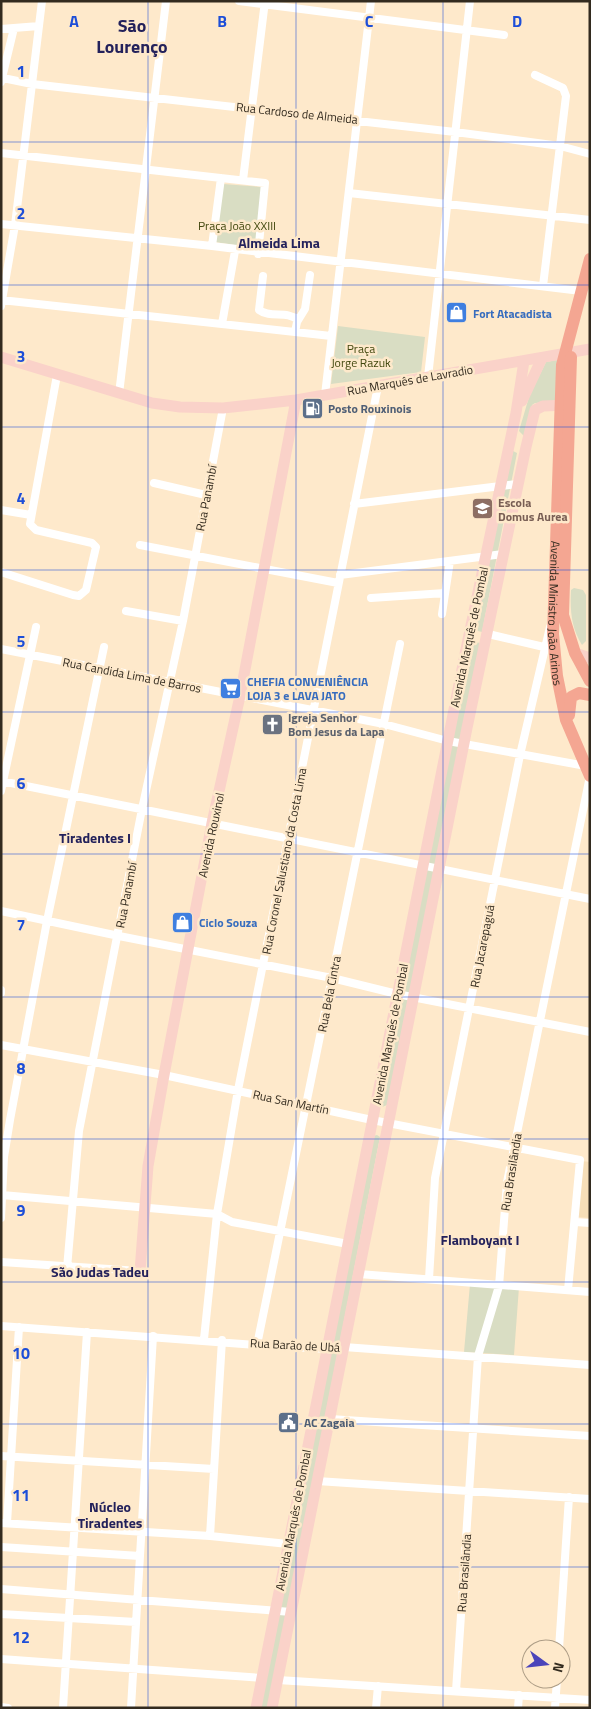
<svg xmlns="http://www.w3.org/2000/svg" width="591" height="1709" font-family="'Titillium Web',sans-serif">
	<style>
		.built { fill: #f6deb8 }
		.green { fill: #d9ddc3 }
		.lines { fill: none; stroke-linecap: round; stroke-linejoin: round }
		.street { stroke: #fff; stroke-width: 8 }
		.secondary { stroke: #fad2c9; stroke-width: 11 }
		.primary { stroke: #f4a692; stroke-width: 12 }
		.grid { fill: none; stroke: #1d4ed8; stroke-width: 1; stroke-opacity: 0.55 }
		.labels { text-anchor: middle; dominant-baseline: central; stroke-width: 5; stroke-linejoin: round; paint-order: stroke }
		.street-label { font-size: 12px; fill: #332b1f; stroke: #fee9cb }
		.park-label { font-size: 12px; fill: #42480f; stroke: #fee9cb }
		.shop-label { font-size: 12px; font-weight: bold; fill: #366cbe; stroke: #fee9cb; text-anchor: start }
		.service-label { font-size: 12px; font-weight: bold; fill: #4e5e75; stroke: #fee9cb; text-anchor: start }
		.education-label { font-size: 12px; font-weight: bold; fill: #785e54; stroke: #fee9cb; text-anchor: start }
		.worship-label { font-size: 12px; font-weight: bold; fill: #5b616d; stroke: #fee9cb; text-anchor: start }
		.neighbourhood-label { font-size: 14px; font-weight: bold; fill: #23215b; stroke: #fee9cb }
		.district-label { font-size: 18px; font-weight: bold; fill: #23215b; stroke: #fee9cb }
		.grid-label { font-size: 16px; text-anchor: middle; font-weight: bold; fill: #1d4ed8; stroke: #fee9cb; stroke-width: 5; stroke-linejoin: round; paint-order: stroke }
	</style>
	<rect width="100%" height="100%" fill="#fee9cb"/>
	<path class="built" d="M581 1161 590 1162V1218L577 1217Z"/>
	<path class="green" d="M223 184 262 187 255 248 215 242Z
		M338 326 425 337 421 372 331 384Z
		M557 360 556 402 535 403 532 405 525 437 519 431 529 397 546 362Z
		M513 451 517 453 482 632 474 630Z
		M574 588 583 590 586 595V641L582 645C571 627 570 610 571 590Z
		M472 641 480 643 387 1105 382 1107 379 1103Z
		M377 1135 380 1137 268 1708H258L373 1136Z
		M470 1284 519 1287 514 1355 464 1352Z"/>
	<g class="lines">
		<path class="street" d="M239 1 504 35
			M1 29 39 26
			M535 75 563 88 566 96 543 286
			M3 78 32 84 455 132 560 146 590 154
			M1 82 14 28
			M1 153 265 183 258 254
			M243 180 265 1
			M349 193 590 220
			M1 224 212 246 581 291
			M212 246 221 178
			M263 276 259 310C271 319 286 310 298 320
			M1 300 331 336
			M1 306 15 225 42 1
			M222 324 235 251
			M295 332 297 322 305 309 310 275
			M428 377 470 1
			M119 394 166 1
			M325 395 371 1
			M154 483 206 495
			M354 504 517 484
			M1 510 31 515
			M140 545 338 583
			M1 572 73 595 79 596 86 590 96 547 92 543 36 530 30 524 57 375
			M340 575 503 554
			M371 598 445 593
			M126 611 183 621
			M442 614 450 561
			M488 634 544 647
			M1 649 384 724 448 741 586 766
			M1 781 590 899
			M1 791 36 627
			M1 911 119 936 332 978 397 994 590 1032
			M1 990V993
			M1 1045 164 1075 372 1120 580 1160 568 1290
			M2 1195 217 1214 232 1222 348 1244
			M1 1218 4 1157 10 1120 47 921 104 647
			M575 1222 590 1223
			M1 1262 140 1271
			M67 1268 79 1131 142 809 183 621 223 408
			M359 1274 590 1292
			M429 1279 435 1178 520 755 550 627
			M1 1326 257 1345 327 1349 344 1347 590 1365
			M204 1339 217 1214 238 1090 378 386
			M257 1345 400 644
			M330 1419 590 1436
			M1 1456 214 1469
			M317 1481 590 1499
			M1 1523 210 1536 288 1544
			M7 1523 19 1327
			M210 1536 222 1340
			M1 1547 140 1556
			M1 1589 291 1612
			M1 1614 136 1622
			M559 1649 569 1497
			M1 1659 262 1678
			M278 1680 590 1700
			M456 1691 478 1356 499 1286 507 1182 590 776
			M1 1707 8 1708
			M63 1708 87 1332
			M131 1708 153 1336
			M376 1708 378 1686
			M518 1708 519 1695
			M555 1708 557 1679"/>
		<path class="secondary" d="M1 357 152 403 180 407 223 408 296 400 590 349
			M522 401 542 358
			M575 653 590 658
			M140 1271 148 1166 164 1075 212 823 240 696 296 400
			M256 1708 466 649 516 413 524 361
			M272 1708 467 728 526 447 535 410 543 406 568 405"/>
		<g class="primary">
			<path id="s1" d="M590 259 562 365 553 634 557 676 566 720 590 776"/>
			<path d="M571 357 563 615 575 653 590 681"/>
			<path d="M569 715 571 697 579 693 590 695"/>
		</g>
	</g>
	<path class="grid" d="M148 1V1708M296 1V1708M443 1V1708M1 142H590M1 285H590M1 427H590M1 570H590M1 712H590M1 854H590M1 997H590M1 1139H590M1 1282H590M1 1424H590M1 1567H590"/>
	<defs>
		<symbol id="shop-square" viewBox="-11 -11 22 22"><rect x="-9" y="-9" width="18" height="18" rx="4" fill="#3f7fe0" stroke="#fee9cb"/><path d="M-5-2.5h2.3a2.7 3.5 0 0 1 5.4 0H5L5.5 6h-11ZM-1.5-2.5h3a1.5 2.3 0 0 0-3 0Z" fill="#fff"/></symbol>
		<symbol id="fuel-square" viewBox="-11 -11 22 22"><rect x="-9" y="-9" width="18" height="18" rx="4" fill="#5c6f8a" stroke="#fee9cb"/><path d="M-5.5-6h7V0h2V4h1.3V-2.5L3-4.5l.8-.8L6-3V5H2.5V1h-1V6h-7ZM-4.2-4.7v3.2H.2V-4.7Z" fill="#fff"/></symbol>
		<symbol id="school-square" viewBox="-11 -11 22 22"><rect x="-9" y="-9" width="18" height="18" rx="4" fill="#8d6e63" stroke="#fee9cb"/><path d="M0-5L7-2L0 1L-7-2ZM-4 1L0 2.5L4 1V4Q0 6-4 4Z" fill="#fff"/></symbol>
		<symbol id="supermarket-square" viewBox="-11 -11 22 22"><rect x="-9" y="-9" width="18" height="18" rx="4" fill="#3f7fe0" stroke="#fee9cb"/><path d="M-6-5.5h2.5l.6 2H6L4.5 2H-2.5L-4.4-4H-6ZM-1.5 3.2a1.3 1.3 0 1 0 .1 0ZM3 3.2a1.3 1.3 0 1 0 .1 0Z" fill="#fff"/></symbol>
		<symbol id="church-square" viewBox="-11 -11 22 22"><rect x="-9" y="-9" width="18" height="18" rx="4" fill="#6b7280" stroke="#fee9cb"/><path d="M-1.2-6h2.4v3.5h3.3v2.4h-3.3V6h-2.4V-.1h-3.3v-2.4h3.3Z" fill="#fff"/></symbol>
		<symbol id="civic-square" viewBox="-11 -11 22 22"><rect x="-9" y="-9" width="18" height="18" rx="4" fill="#5c6f8a" stroke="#fee9cb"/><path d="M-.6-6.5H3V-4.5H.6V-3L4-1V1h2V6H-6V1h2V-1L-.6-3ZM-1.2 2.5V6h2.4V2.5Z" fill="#fff"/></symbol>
	</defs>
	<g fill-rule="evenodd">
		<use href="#shop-square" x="444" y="300" width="25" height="25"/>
		<use href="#fuel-square" x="300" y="396" width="25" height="25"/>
		<use href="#school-square" x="470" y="496" width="25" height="25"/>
		<use href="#supermarket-square" x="218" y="676" width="25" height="25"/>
		<use href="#church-square" x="260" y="712" width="25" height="25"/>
		<use href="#shop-square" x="170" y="910" width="25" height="25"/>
		<use href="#civic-square" x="276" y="1410" width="25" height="25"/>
	</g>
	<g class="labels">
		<g class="street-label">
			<text transform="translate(297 113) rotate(6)">Rua Cardoso de Almeida</text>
			<text transform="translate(410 380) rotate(-10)">Rua Marquês de Lavradio</text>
			<text transform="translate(206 498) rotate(-79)">Rua Panambí</text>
			<text stroke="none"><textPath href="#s1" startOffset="358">Avenida Ministro João Arinos</textPath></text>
			<text transform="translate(469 637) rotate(-78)">Avenida Marquês de Pombal</text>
			<text transform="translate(132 675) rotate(11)">Rua Candida Lima de Barros</text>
			<text transform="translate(211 835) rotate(-78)">Avenida Rouxinol</text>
			<text transform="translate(284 861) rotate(-79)">Rua Coronel Salustiano da Costa Lima</text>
			<text transform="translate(126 895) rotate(-79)">Rua Panambí</text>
			<text transform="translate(482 946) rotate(-79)">Rua Jacarepaguá</text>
			<text transform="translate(329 994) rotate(-79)">Rua Bela Cintra</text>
			<text transform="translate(390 1034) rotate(-79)">Avenida Marquês de Pombal</text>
			<text transform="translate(291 1102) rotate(12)">Rua San Martín</text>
			<text transform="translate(511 1172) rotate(-81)">Rua Brasilândia</text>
			<text transform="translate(295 1345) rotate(3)">Rua Barão de Ubá</text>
			<text transform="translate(293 1520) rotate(-79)">Avenida Marquês de Pombal</text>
			<text transform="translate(464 1573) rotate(-86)">Rua Brasilândia</text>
		</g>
		<g class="park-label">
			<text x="237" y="225">Praça João XXIII</text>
			<text x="361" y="348">Praça<tspan x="361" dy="14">Jorge Razuk</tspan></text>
		</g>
		<g class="shop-label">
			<text x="473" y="313">Fort Atacadista</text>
			<text x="247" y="681">CHEFIA CONVENIÊNCIA<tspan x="247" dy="14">LOJA 3 e LAVA JATO</tspan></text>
			<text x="199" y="922">Ciclo Souza</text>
		</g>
		<g class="service-label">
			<text x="328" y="408">Posto Rouxinois</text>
			<text x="304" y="1422">AC Zagaia</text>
		</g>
		<g class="education-label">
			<text x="498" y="502">Escola<tspan x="498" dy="14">Domus Aurea</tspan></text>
		</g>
		<g class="worship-label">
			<text x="288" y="717">Igreja Senhor<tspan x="288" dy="14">Bom Jesus da Lapa</tspan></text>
		</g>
		<g class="neighbourhood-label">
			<text x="279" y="242">Almeida Lima</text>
			<text x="95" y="837">Tiradentes I</text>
			<text x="480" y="1239">Flamboyant I</text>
			<text x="100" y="1271">São Judas Tadeu</text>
			<text x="110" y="1506">Núcleo<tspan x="110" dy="16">Tiradentes</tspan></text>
		</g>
		<g class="district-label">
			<text x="132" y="25">São<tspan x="132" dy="21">Lourenço</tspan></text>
		</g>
	</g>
	<g class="grid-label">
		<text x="74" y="27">A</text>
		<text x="222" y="27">B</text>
		<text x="369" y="27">C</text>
		<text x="517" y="27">D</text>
		<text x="21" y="77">1</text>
		<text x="21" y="219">2</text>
		<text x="21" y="362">3</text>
		<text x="21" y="504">4</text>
		<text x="21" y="647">5</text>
		<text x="21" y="789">6</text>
		<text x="21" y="931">7</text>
		<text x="21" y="1074">8</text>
		<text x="21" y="1216">9</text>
		<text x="21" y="1359">10</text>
		<text x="21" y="1501">11</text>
		<text x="21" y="1643">12</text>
	</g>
	<rect width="591" height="1709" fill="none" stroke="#332b1f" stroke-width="5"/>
	<g transform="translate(546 1664) rotate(105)"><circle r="24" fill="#fee9cb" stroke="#ad9d86"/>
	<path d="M0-4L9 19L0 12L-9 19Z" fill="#4b44ba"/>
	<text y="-8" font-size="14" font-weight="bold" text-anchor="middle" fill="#332b1f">N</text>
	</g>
</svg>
